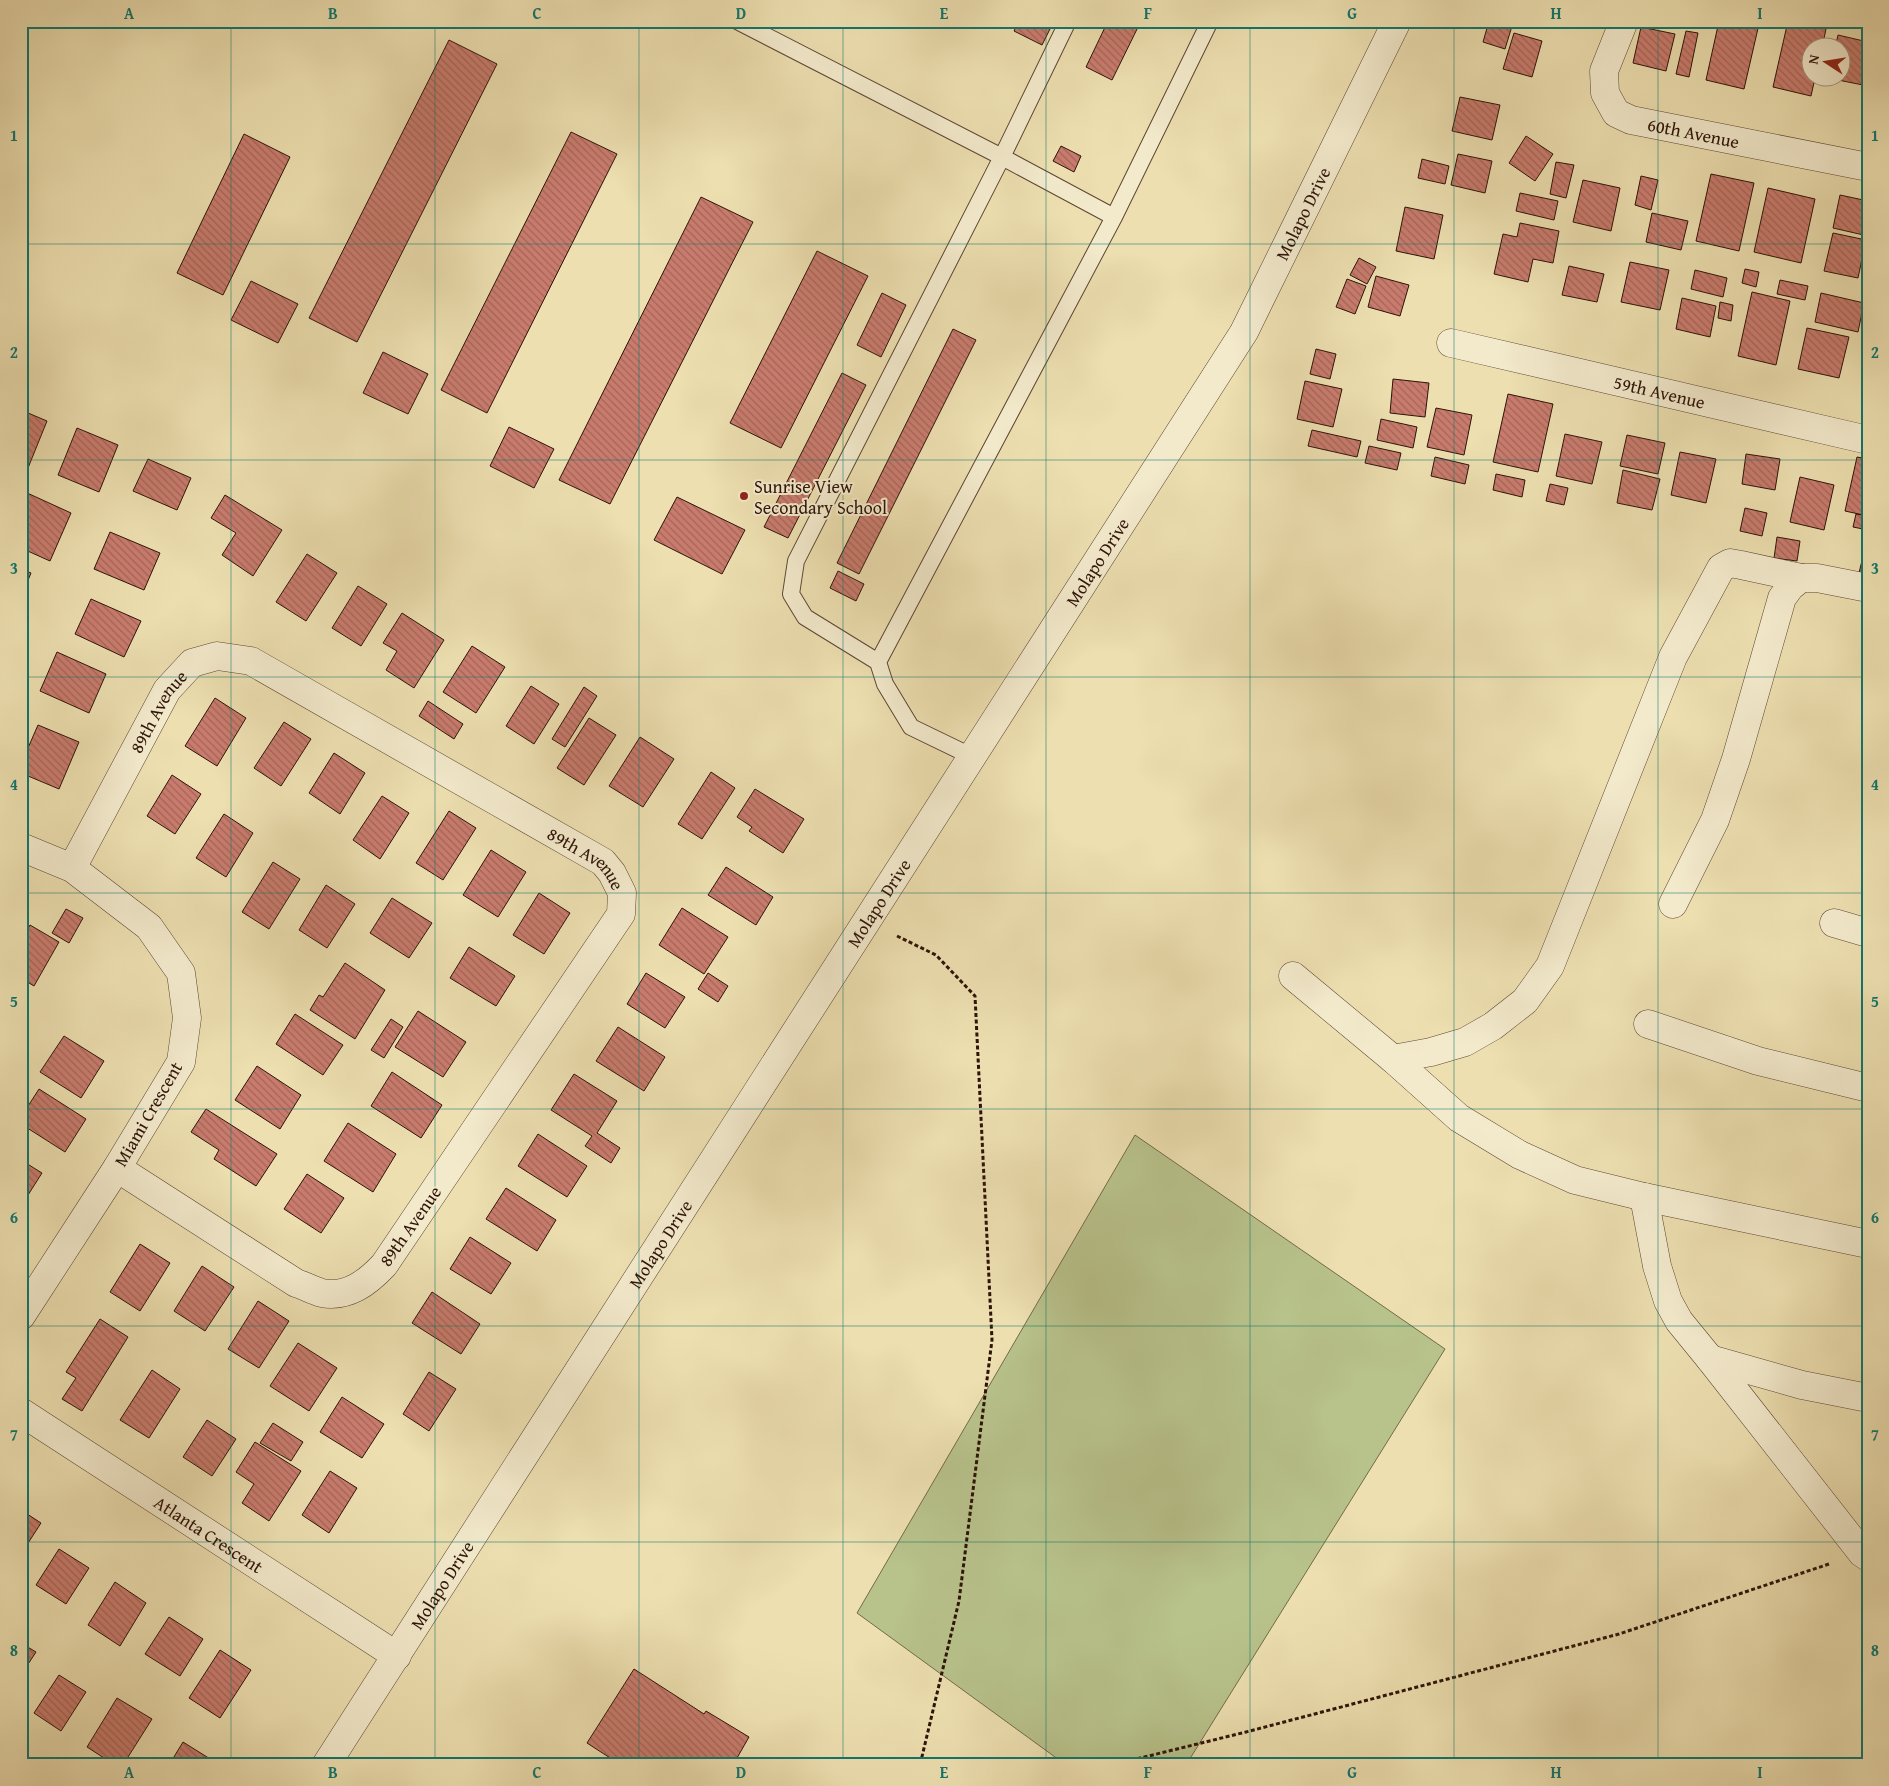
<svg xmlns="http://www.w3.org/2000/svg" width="1889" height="1786" font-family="'Gentium Book Plus',serif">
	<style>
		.garden { fill: #b8c28b; stroke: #726a4a }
		.building { fill: url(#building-back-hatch); stroke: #2d1308 }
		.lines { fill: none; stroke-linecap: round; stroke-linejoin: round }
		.lane-casing { stroke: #5d4632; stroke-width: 18 }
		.street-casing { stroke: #5d4632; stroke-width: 29 }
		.path { stroke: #2d1308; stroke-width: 3; stroke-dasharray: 4 2.5; stroke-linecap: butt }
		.lane { stroke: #f3eacc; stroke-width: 16 }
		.street { stroke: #f3eacc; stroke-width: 28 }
		.grid { fill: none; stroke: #0f766e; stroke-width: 1; stroke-opacity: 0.55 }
		.poi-dot { fill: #8f2418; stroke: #f3eacc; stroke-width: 2 }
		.labels { text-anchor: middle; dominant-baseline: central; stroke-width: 4; stroke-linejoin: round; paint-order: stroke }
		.street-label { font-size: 18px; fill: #2d1308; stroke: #f3eacc }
		.poi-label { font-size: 18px; fill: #2d1308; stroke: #f3eacc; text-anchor: start }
		.neatline { fill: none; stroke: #0f766e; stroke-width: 2 }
		.grid-label { font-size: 16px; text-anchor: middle; font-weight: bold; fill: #0f766e }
	</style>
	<defs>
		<pattern id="building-back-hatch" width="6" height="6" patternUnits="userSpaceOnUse" patternTransform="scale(1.25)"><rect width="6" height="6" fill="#c97c6e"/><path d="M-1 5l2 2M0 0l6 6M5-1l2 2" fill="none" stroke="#a46458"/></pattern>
	</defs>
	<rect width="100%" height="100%" fill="#eddfb0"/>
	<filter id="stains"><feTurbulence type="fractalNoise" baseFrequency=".004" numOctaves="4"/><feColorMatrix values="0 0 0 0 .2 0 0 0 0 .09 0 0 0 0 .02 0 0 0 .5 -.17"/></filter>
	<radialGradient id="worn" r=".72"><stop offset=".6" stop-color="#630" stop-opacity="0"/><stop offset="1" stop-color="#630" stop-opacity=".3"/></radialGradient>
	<path class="garden" d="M1135 1135 1445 1349 1186 1765H1066L857 1613Z"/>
	<path class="building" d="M1019 21H1054L1042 45 1014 31Z
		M1108 21H1141L1112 80 1086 67Z
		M1489 21H1497L1512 26 1505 49 1483 42Z
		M1719 21H1746L1759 24 1744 89 1706 80Z
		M1788 21 1826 29 1822 48H1812V78H1815L1811 96 1773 87Z
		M1852 21H1868V28L1852 24Z
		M1641 27 1675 34 1666 71 1633 63Z
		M1686 31 1698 33 1689 77 1676 74Z
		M1514 33 1542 41 1532 77 1503 69Z
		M1838 35 1868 42V65L1863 85 1828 78H1842V48H1835Z
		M449 40 497 64 357 342 309 318Z
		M1460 97 1500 105 1492 140 1452 131Z
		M571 132 617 154 487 413 441 390Z
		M244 134 290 157 223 295 177 273Z
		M1526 136 1553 154 1535 181 1509 163Z
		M1061 146 1081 156 1074 172 1053 161Z
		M1458 154 1492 161 1485 193 1451 185Z
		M1422 159 1449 166 1445 184 1418 178Z
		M1556 162 1574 165 1566 198 1550 194Z
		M1711 174 1754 183 1739 251 1696 241Z
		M1641 176 1658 180 1651 210 1635 205Z
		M1583 180 1620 188 1611 231 1573 222Z
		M1768 188 1815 199 1801 263 1754 252Z
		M1520 193 1558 201 1554 220 1516 211Z
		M1840 195 1868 201V236L1833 228Z
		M701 197 753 222 610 504 559 480Z
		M1405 207 1443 215 1434 259 1396 251Z
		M1652 213 1688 221 1681 250 1646 242Z
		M1520 223 1559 231 1553 263 1533 259 1528 282 1494 274 1503 234 1517 237Z
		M1833 233 1866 240 1858 278 1824 271Z
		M817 251 868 276 781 448 730 423Z
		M1359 258 1376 267 1367 284 1350 275Z
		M1630 262 1669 270 1660 310 1621 302Z
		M1569 266 1604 274 1597 302 1562 295Z
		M1745 269 1759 272 1756 287 1742 283Z
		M1695 270 1727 278 1723 297 1691 289Z
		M1376 276 1409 285 1400 316 1368 307Z
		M1347 279 1366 286 1355 314 1336 307Z
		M1780 280 1808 286 1805 300 1777 294Z
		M251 281 298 304 278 343 231 320Z
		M1752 292 1790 301 1776 365 1738 356Z
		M882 293 906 305 881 357 857 345Z
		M1821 293 1864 303 1858 332 1815 322Z
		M1682 298 1716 306 1710 337 1676 329Z
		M1720 302 1733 305 1731 321 1718 318Z
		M1807 328 1849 337 1839 378 1798 369Z
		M953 329 976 340 859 574 837 563Z
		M1316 349 1336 354 1330 379 1310 374Z
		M383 352 428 374 408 414 363 393Z
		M842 373 866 385 788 538 764 527Z
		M1393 379 1429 383 1425 417 1390 413Z
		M1305 381 1342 389 1333 427 1297 419Z
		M1508 394 1553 404 1538 472 1493 462Z
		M1436 408 1472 415 1464 455 1427 447Z
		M21 410 47 421 28 468 21 465Z
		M1381 419 1417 427 1413 448 1377 440Z
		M509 427 554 449 534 488 490 466Z
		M77 428 118 445 99 492 58 475Z
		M1312 430 1361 441 1357 457 1308 446Z
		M1565 434 1602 442 1592 484 1556 476Z
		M1627 435 1665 443 1658 474 1620 466Z
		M1369 446 1401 453 1397 470 1365 463Z
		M1680 452 1716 459 1706 503 1671 495Z
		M1746 454 1780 459 1775 490 1742 484Z
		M1435 457 1469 465 1465 484 1431 476Z
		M1857 457 1868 459V516L1845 511Z
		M148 459 191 478 177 510 133 491Z
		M1623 470 1660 479 1652 510 1617 503Z
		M1496 474 1525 480 1522 497 1493 490Z
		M1800 477 1834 485 1824 530 1790 522Z
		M1550 484 1568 488 1564 505 1546 501Z
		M25 492 71 513 50 561 21 548V500Z
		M225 495 282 530 253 576 222 555 236 533 211 518Z
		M677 497 745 530 722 574 654 540Z
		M1745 508 1767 513 1762 536 1740 531Z
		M1856 514 1868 516V530L1853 527Z
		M110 532 160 553 144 590 94 569Z
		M1777 537 1800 541 1797 561 1774 558Z
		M1866 544H1868V574L1859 573Z
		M307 554 337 573 306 621 276 602Z
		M21 569 31 573 21 597Z
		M838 571 864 584 856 601 830 588Z
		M358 586 387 604 361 646 332 628Z
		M91 599 141 621 124 657 75 634Z
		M402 613 444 640 414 688 386 670 397 651 383 643Z
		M472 646 505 667 476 713 443 692Z
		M57 652 106 674 89 713 40 691Z
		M531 686 559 704 534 744 506 726Z
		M584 687 597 696 565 747 552 739Z
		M215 698 246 718 217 766 185 746Z
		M428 701 463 724 454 739 419 716Z
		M589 718 616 735 584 785 557 768Z
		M284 722 311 739 281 786 254 768Z
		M38 725 79 742 59 789 21 773V764Z
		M640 737 674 759 643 807 609 786Z
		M334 753 365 773 340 814 309 793Z
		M711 772 735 788 702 839 678 824Z
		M172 775 201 794 175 834 147 816Z
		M755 789 804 819 783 853 749 831 752 827 737 817Z
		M382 796 409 813 380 859 353 840Z
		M449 811 476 828 443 880 416 863Z
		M224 814 253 833 226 877 196 858Z
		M491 850 526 872 498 917 463 895Z
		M273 862 300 879 269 929 242 912Z
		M726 867 773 897 756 925 708 895Z
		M326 885 355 904 327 948 299 930Z
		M539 893 570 913 544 954 513 935Z
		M392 898 432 923 409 958 370 933Z
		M682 908 728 937 704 974 659 945Z
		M66 909 83 918 69 943 52 933Z
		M30 925 59 942 34 986 21 978V941Z
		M469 947 515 976 496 1006 450 978Z
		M345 963 385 990 355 1039 310 1010 319 995 323 997Z
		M646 973 685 997 665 1028 627 1004Z
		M708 973 728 986 718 1002 698 989Z
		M418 1011 466 1042 443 1077 395 1047Z
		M295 1014 343 1045 323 1075 276 1044Z
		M391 1019 403 1027 384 1058 371 1050Z
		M618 1027 665 1057 644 1091 596 1061Z
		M64 1036 104 1061 81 1098 40 1072Z
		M257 1066 301 1095 280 1129 235 1100Z
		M392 1072 442 1105 421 1138 371 1106Z
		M574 1074 617 1101 597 1133 620 1148 611 1163 585 1146 592 1136 551 1110Z
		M39 1089 86 1119 65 1152 21 1124V1117Z
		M206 1109 277 1154 256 1186 214 1159 219 1150 191 1132Z
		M348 1123 396 1154 373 1192 324 1161Z
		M538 1134 587 1166 567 1197 518 1166Z
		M21 1160 42 1173 21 1206Z
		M307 1174 344 1198 321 1233 284 1209Z
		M506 1188 556 1220 537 1251 486 1219Z
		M470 1237 511 1263 491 1294 450 1269Z
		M140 1244 170 1263 140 1311 110 1292Z
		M202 1266 234 1287 205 1331 174 1311Z
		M432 1292 480 1324 461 1354 412 1323Z
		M258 1301 289 1321 259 1368 228 1349Z
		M100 1319 128 1337 82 1411 62 1399 76 1378 66 1372Z
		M298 1343 337 1368 309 1411 270 1386Z
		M152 1370 180 1389 149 1438 120 1420Z
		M429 1372 456 1389 429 1431 403 1414Z
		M342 1397 384 1424 362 1458 320 1432Z
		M207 1420 236 1439 212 1476 183 1457Z
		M273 1423 303 1442 291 1461 260 1443Z
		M255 1442 301 1471 269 1521 242 1503 254 1484 236 1472Z
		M330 1471 357 1488 329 1533 302 1515Z
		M21 1510 41 1523 21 1554Z
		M59 1549 89 1568 66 1604 36 1585Z
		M115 1582 146 1603 120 1646 88 1625Z
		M169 1617 203 1639 180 1676 145 1654Z
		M21 1643 36 1652 21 1675Z
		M220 1650 251 1670 220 1718 189 1698Z
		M634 1669 704 1714 706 1711 749 1737 733 1765H621L587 1743Z
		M59 1675 86 1692 61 1731 34 1713Z
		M117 1698 152 1719 123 1765H115L87 1747Z
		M183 1742 215 1762 213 1765H169Z"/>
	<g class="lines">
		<defs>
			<path id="lane" d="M737 21 1002 157 1114 217
				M878 662 805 617 791 594 796 561 1002 157 1068 21
				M971 756 911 727 885 684 878 662 1114 217 1210 21"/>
			<g id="street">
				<path id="s1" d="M1624 21 1604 71 1605 93 1616 113 1631 120 1868 167"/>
				<path id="s2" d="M1451 343 1868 440"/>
				<path d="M21 847 72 868 149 927 181 973 187 1018 181 1062 117 1168 21 1316"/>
				<path id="s3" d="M72 868 167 690 192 663 217 656 251 661 603 862 612 873 622 893 621 914 384 1265C368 1282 348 1298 322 1293 314 1291 305 1286 296 1283L117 1168"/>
				<path d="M1673 904 1715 820 1736 759 1782 598 1790 587 1801 578H1817L1868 588"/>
				<path d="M1834 923 1868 933"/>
				<path d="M1293 976 1393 1059 1459 1118 1520 1155 1575 1180 1644 1197 1868 1244"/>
				<path d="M1648 1024 1758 1061 1868 1088"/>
				<path d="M1393 1059 1431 1052 1465 1042 1493 1026 1525 1001 1550 966 1673 657 1721 568 1730 563 1741 565 1801 578"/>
				<path d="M1644 1197 1657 1266 1668 1301 1679 1321 1710 1359 1862 1553 1868 1557"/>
				<path d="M1710 1359 1802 1385 1868 1398"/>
				<path id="s4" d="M21 1412 397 1656"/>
				<path id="s5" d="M326 1765 1244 332 1397 21"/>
			</g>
		</defs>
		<use href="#lane" class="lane-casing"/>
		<use href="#street" class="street-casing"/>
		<path class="path" d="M897 936 936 955 975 996 992 1340 959 1601 920 1765
			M1112 1765 1246 1732 1619 1634 1829 1564"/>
		<use href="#lane" class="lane"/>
		<use href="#street" class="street"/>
	</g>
	<path class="grid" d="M231 21V1765M435 21V1765M639 21V1765M843 21V1765M1046 21V1765M1250 21V1765M1454 21V1765M1658 21V1765M21 244H1868M21 460H1868M21 677H1868M21 893H1868M21 1109H1868M21 1326H1868M21 1542H1868"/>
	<circle class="poi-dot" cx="744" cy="496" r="5"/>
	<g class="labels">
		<g class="street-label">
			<text stroke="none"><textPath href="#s1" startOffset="179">60th Avenue</textPath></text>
			<text stroke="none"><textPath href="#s5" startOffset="1834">Molapo Drive</textPath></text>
			<text stroke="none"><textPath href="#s2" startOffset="214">59th Avenue</textPath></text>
			<text stroke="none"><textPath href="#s5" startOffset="1429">Molapo Drive</textPath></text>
			<text stroke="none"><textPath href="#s3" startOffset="179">89th Avenue</textPath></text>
			<text stroke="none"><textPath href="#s3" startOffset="689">89th Avenue</textPath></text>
			<text stroke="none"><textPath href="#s5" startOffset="1024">Molapo Drive</textPath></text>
			<text transform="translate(148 1114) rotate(-60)">Miami Crescent</text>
			<text transform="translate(410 1226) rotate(-55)">89th Avenue</text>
			<text stroke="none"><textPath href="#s5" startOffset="619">Molapo Drive</textPath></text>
			<text stroke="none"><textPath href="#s4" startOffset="224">Atlanta Crescent</textPath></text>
			<text stroke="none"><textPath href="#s5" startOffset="214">Molapo Drive</textPath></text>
		</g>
		<g class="poi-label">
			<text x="754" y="486">Sunrise View<tspan x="754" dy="21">Secondary School</tspan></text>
		</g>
	</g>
	<rect width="1889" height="1786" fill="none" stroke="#eddfb0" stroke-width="55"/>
	<g transform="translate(1826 62) rotate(282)"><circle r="24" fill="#f3eacc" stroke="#a4947e"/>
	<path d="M0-4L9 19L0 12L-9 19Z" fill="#8f2418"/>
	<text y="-8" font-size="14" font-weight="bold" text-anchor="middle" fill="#2d1308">N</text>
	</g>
	<rect x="28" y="28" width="1834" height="1730" class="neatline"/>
	<g class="grid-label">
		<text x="129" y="19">A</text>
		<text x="333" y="19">B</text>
		<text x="537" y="19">C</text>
		<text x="741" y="19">D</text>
		<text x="944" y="19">E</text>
		<text x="1148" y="19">F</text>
		<text x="1352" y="19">G</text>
		<text x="1556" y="19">H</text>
		<text x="1760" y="19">I</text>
		<text x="14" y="141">1</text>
		<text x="1875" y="141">1</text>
		<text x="14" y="358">2</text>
		<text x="1875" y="358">2</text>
		<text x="14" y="574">3</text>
		<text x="1875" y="574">3</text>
		<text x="14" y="790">4</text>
		<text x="1875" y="790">4</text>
		<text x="14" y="1007">5</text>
		<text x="1875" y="1007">5</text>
		<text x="14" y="1223">6</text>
		<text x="1875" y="1223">6</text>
		<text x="14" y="1440">7</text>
		<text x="1875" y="1440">7</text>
		<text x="14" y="1656">8</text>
		<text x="1875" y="1656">8</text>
		<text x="129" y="1778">A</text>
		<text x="333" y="1778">B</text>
		<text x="537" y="1778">C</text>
		<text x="741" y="1778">D</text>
		<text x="944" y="1778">E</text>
		<text x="1148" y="1778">F</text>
		<text x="1352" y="1778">G</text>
		<text x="1556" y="1778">H</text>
		<text x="1760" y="1778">I</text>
	</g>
	<rect width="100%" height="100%" filter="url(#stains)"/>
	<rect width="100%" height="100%" fill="url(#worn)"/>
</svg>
